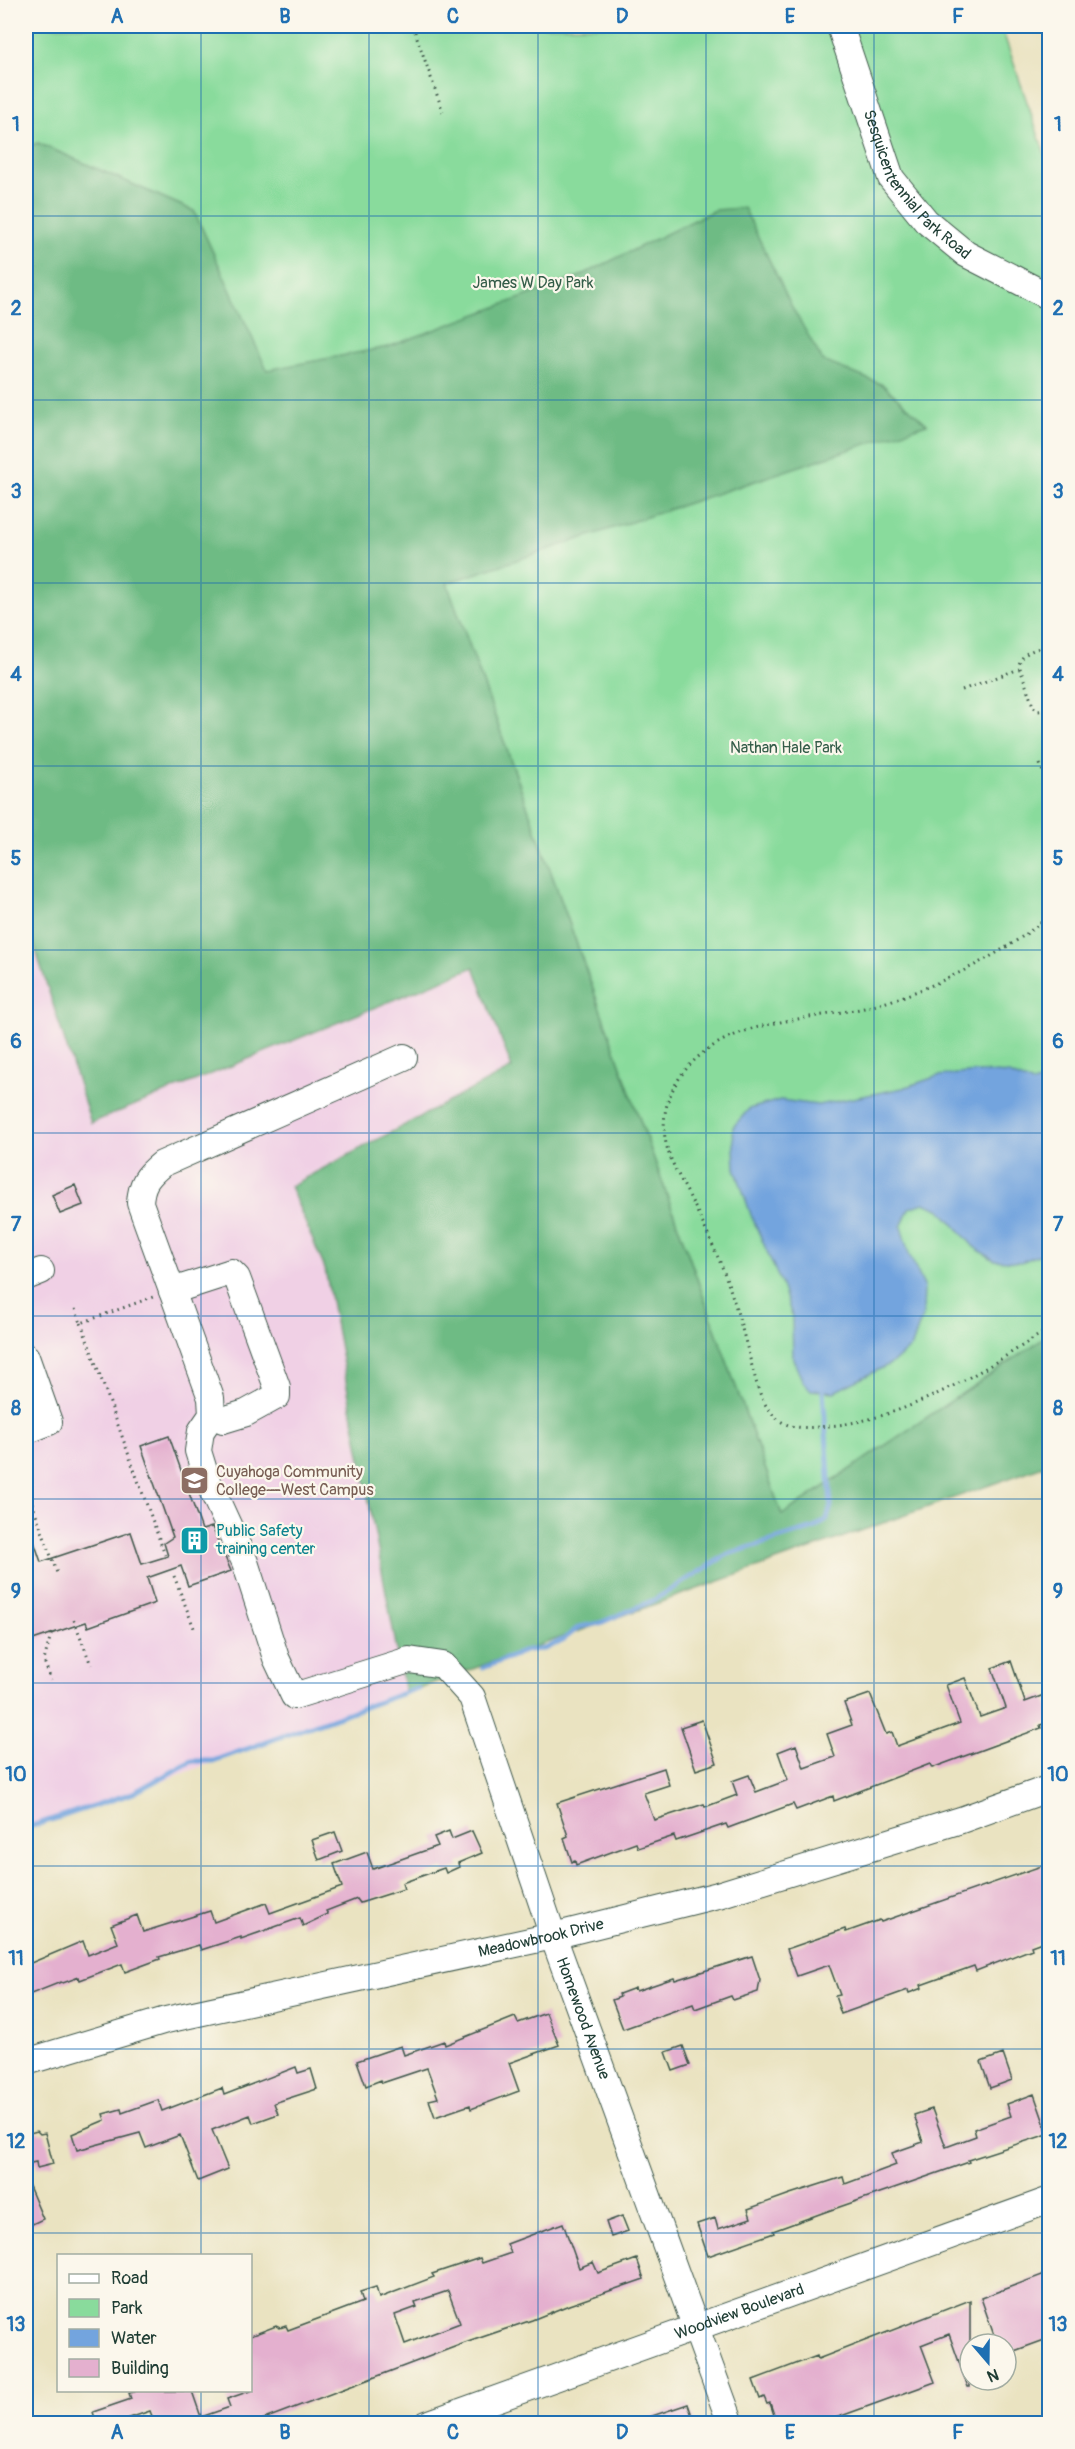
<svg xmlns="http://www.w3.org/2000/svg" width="1075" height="2449" font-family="Pangolin,sans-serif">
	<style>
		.built { fill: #f0d0e5 }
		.green { fill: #89db9c; stroke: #548c68; stroke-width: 1.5 }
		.forest { fill: #6ebb84; stroke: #467c5c; stroke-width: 1.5 }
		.water { fill: #73a4de; stroke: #497089; stroke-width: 1.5 }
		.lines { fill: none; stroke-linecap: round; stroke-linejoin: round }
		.stream { stroke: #73a4de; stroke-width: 5 }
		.building { fill: #e4b0cf; fill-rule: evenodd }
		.minor-casing { stroke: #3d5649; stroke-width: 28 }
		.path { stroke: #3d5649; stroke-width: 3; stroke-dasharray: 1.5 4.5; stroke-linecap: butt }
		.minor { stroke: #fff; stroke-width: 26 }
		.grid { fill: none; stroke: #1f6fb2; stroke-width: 1.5; stroke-opacity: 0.55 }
		.labels { text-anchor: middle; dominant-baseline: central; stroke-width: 4.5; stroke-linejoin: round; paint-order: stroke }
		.street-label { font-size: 16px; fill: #1f3d34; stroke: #fbf7ec }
		.park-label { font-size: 16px; fill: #345d49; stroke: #fbf7ec }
		.education-label { font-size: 16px; fill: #785e54; stroke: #fbf7ec; text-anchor: start }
		.culture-label { font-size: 16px; fill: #0d838f; stroke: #fbf7ec; text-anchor: start }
		.neatline { fill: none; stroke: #1f6fb2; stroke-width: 2 }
		.grid-label { font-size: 20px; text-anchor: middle; font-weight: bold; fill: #1f6fb2 }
	</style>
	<rect width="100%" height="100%" fill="#fbf7ec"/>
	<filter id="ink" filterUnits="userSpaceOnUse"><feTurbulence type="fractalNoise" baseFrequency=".0167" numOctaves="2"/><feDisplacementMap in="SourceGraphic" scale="12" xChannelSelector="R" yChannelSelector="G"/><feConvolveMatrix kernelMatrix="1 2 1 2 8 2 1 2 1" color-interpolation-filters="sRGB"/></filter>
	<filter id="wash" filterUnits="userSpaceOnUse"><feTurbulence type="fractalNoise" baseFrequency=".008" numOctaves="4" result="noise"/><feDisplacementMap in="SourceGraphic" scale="24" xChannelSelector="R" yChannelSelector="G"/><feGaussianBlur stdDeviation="1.35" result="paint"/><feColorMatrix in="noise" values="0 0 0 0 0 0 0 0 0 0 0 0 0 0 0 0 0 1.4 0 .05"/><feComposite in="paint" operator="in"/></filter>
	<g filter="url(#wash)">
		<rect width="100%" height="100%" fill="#eae3c1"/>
		<path class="built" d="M26 920 91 1123 474 967 513 1068 290 1186 325 1269 405 1693 26 1830Z"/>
		<path class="green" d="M26 26H1001L1050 169 1049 1335 782 1515 447 583 266 370 194 211 38 143 26 147Z"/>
		<path class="forest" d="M38 143 194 211 267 370 388 347 578 277 715 210 744 208 793 309 823 361 883 385 927 424 447 583 782 1515 1049 1335V1464L405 1693 325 1269 290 1186 512 1068 474 967 91 1123 26 920V147Z"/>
		<path class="water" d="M1049 1065V1251L1021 1262 994 1260 974 1247 941 1210 924 1203 909 1208 901 1227 909 1254 924 1286 923 1314 912 1346 894 1362 834 1392 811 1390 803 1382 793 1359 792 1316 783 1288 751 1215 735 1168 733 1127 749 1109 780 1100 818 1105 903 1088 938 1076 978 1072 1009 1074 1033 1084 1042 1081Z"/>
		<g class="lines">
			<path class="stream" d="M483 1668 527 1650 544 1649 564 1639 579 1627 600 1623 654 1600 728 1554 814 1528 827 1519 831 1506 823 1391
				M26 1828 133 1793 192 1761H213L418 1688"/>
		</g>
		<g id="blocks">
			<path class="building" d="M75 1185 83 1205 60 1214 52 1195Z
				M169 1436 202 1530 212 1527 231 1571 188 1586 181 1566 147 1578 155 1603 88 1627 86 1622 30 1641 26 1626V1524H28L41 1562 131 1532 142 1564 168 1556 164 1543 173 1537 141 1446Z
				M1011 1661 1025 1702 1044 1695 1050 1710V1722L1040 1725 1041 1728 932 1768 930 1764 834 1801 833 1796 796 1810 793 1804 728 1828 726 1824 676 1841 674 1836 638 1848 636 1843 576 1865 575 1861 572 1862 564 1838 568 1836 557 1803 664 1768 669 1785 644 1793 654 1820 704 1804 705 1807 737 1795 732 1781 749 1775 756 1792 788 1780 778 1752 796 1745 804 1768 835 1757 827 1734 852 1725 844 1703 870 1694 886 1734 892 1732 897 1746 960 1723 946 1685 965 1678 980 1717 1006 1708 992 1668Z
				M702 1720 717 1763 696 1770 681 1727Z
				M449 1831 452 1839 472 1831 482 1853 458 1863 459 1867 446 1873 444 1868 402 1883 404 1889 360 1903 357 1899 326 1911 328 1914 303 1926 300 1918 241 1939V1937L201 1950 199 1945 159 1957 160 1959 125 1972 122 1964 80 1980 79 1977 63 1983 61 1982 26 1996V1965L83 1941 88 1955 118 1943 111 1925 137 1915 143 1932 210 1911 214 1922 266 1903 270 1913 342 1887 334 1864 367 1852 373 1869 438 1846 434 1837Z
				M335 1832 342 1851 319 1860 312 1840Z
				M1050 1863V1939L1031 1946 1032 1949 976 1971 974 1966 921 1985 922 1988 909 1993 908 1990 841 2014 835 1996 840 1995 829 1965 797 1976 787 1949 845 1929 846 1932 880 1920 881 1922Z
				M752 1956 760 1980 758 1992 733 2000 731 1996 695 2009 693 2004 623 2029 612 2000 620 1997 619 1994 635 1988 636 1991 674 1978 675 1980Z
				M546 2013 559 2045 509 2063 519 2091 471 2109 470 2105 435 2117 429 2100 438 2098 427 2068 382 2083 381 2080 366 2086 357 2061 401 2046 404 2055 444 2041 445 2045 515 2017 518 2023Z
				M683 2046 690 2065 673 2071 666 2052Z
				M1003 2054 1012 2080 990 2088 981 2062Z
				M296 2067 298 2073 311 2069 317 2089 274 2103 278 2114 253 2123 250 2115 212 2130 228 2169 198 2181 180 2135 146 2148 140 2133 77 2150 72 2134 105 2120 103 2114 121 2109 122 2113 158 2100 162 2111 222 2088 224 2095Z
				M1034 2094 1048 2134 968 2160 969 2162 825 2212 773 2231 774 2233 708 2256 697 2224 715 2218 718 2229 751 2218 748 2209 790 2194 843 2177 845 2184 896 2165 892 2153 923 2142 914 2115 932 2109 946 2147 976 2136 974 2129 1011 2116 1007 2104Z
				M37 2131 40 2134 45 2133 53 2164 37 2168 36 2162 26 2164V2134Z
				M26 2179 43 2219 26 2227Z
				M622 2216 628 2231 611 2237 606 2222Z
				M563 2223 579 2268 593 2262 598 2273 637 2259 644 2279 569 2305 532 2320 465 2343 251 2424H155L150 2411 112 2424H97L93 2412 131 2399 129 2393 137 2391H192L201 2417 230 2407 227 2399 250 2391V2336L276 2326 280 2328 286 2326 288 2330 363 2302 360 2292 376 2287 379 2298 434 2277 432 2274 480 2258 482 2263 511 2253 507 2244ZM448 2291 460 2323 405 2344 395 2315 417 2307 415 2302Z
				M1050 2272V2338L1006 2354V2344H997L981 2298Z
				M970 2300V2387H968L949 2334 921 2345 935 2382 844 2415 817 2424H777L770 2403 767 2404 764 2397 760 2399 753 2380 817 2356 818 2359Z
				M688 2404 695 2424H637V2421Z"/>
		</g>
	</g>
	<g filter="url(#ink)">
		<use href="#blocks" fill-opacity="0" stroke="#3d5649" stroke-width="1.5"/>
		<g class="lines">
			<defs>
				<g id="minor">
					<path id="s1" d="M840 26 891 178 926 221 966 254 1050 297"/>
					<path id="s2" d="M404 1057 162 1164C147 1176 141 1184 140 1203L211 1398 212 1415 201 1431 198 1451 206 1477 245 1562 276 1658 294 1696 409 1660 443 1665 472 1697 553 1936 731 2424"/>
					<path d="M26 1277 41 1271"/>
					<path d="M172 1291 231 1272 237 1278 277 1387V1396L246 1413 223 1420 212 1415"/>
					<path d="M26 1357 49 1422 26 1431"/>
					<path id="s3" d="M26 2062 166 2020 553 1936 718 1895 961 1820 1050 1788"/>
					<path id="s4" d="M427 2424 1050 2200"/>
				</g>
			</defs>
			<use href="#minor" class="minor-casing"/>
			<path class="path" d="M413 26 443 112
				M1050 645C1037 649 1022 651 1019 665L1033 706 1038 711 1050 710
				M962 690 1019 669
				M1040 764 1050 791
				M1050 914C1012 952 925 992 873 1006 808 1022 723 1016 680 1077 667 1097 662 1115 665 1138 668 1157 677 1172 685 1188 698 1212 709 1237 720 1262 736 1301 745 1341 756 1381 761 1400 771 1420 791 1426 804 1429 817 1427 829 1426 908 1419 983 1371 1050 1328
				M75 1309 81 1323 153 1297
				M81 1323 165 1555
				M26 1486 57 1573
				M174 1576 194 1628
				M74 1620 91 1665
				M51 1634 44 1661 51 1680"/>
			<use href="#minor" class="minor"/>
		</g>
	</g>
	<path class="grid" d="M201 26V2256M369 26V2424M538 26V2424M706 26V2424M874 26V2424M26 216H1050M26 400H1050M26 583H1050M26 766H1050M26 950H1050M26 1133H1050M26 1316H1050M26 1499H1050M26 1683H1050M26 1866H1050M26 2049H1050M26 2233H1050M201 2390V2424"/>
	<defs>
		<symbol id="university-square" viewBox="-11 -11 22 22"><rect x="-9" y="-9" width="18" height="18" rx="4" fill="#8d6e63" stroke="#fbf7ec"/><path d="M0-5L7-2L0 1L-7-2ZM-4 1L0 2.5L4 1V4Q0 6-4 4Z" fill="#fff"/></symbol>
		<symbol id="building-square" viewBox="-11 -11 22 22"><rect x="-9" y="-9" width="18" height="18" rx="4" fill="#0f9aa8" stroke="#fbf7ec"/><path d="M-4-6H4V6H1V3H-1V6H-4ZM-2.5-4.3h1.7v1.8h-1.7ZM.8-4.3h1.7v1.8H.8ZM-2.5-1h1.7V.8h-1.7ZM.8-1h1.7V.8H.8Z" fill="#fff"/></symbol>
	</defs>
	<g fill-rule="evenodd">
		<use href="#university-square" x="178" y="1464" width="33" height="33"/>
		<use href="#building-square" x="178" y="1524" width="33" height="33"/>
	</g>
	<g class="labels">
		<g class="street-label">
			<text stroke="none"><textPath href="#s1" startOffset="180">Sesquicentennial Park Road</textPath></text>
			<text stroke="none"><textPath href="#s3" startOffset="530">Meadowbrook Drive</textPath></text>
			<text stroke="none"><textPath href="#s2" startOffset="1377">Homewood Avenue</textPath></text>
			<text stroke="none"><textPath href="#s4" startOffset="332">Woodview Boulevard</textPath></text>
		</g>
		<g class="park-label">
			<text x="533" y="283">James W Day Park</text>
			<text x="786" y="748">Nathan Hale Park</text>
		</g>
		<g class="education-label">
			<text x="216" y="1472">Cuyahoga Community<tspan x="216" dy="18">College—West Campus</tspan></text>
		</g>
		<g class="culture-label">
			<text x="216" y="1531">Public Safety<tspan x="216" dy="18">training center</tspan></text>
		</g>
	</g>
	<rect width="1075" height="2449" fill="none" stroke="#fbf7ec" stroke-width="66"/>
	<rect x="57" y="2254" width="195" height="138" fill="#fbf7ec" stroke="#a3ada2" stroke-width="1.5"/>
	<rect x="69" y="2274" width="30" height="9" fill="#ffffff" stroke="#a3ada2" stroke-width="1.5"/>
	<text x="111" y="2284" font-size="18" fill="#1f3d34">Road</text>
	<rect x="69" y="2299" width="30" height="18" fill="#89db9c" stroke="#a3ada2" stroke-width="1.5"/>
	<text x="111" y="2314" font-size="18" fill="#1f3d34">Park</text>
	<rect x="69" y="2329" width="30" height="18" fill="#73a4de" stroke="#a3ada2" stroke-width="1.5"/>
	<text x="111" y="2344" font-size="18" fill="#1f3d34">Water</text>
	<rect x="69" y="2359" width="30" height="18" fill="#e4b0cf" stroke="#a3ada2" stroke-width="1.5"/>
	<text x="111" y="2374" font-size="18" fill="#1f3d34">Building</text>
	<g transform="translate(988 2362) rotate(160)"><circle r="28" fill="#fbf7ec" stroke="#a3ada2" stroke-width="1.5"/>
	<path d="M0-4.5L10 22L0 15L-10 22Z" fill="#1f6fb2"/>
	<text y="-9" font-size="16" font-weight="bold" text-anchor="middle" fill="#1f3d34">N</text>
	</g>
	<rect x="33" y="33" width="1009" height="2383" class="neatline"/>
	<g class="grid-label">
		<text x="117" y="23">A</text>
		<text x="285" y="23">B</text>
		<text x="453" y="23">C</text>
		<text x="622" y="23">D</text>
		<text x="790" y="23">E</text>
		<text x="958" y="23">F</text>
		<text x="16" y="131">1</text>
		<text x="1058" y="131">1</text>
		<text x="16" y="315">2</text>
		<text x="1058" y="315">2</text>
		<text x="16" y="498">3</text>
		<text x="1058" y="498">3</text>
		<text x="16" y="681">4</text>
		<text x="1058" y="681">4</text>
		<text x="16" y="865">5</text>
		<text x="1058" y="865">5</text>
		<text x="16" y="1048">6</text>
		<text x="1058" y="1048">6</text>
		<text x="16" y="1231">7</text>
		<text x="1058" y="1231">7</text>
		<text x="16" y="1415">8</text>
		<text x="1058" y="1415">8</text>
		<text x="16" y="1598">9</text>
		<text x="1058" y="1598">9</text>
		<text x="16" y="1781">10</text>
		<text x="1058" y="1781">10</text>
		<text x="16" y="1965">11</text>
		<text x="1058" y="1965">11</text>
		<text x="16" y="2148">12</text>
		<text x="1058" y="2148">12</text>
		<text x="16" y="2331">13</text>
		<text x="1058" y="2331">13</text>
		<text x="117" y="2439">A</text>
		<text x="285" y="2439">B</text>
		<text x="453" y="2439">C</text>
		<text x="622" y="2439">D</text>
		<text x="790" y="2439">E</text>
		<text x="958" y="2439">F</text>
	</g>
</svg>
